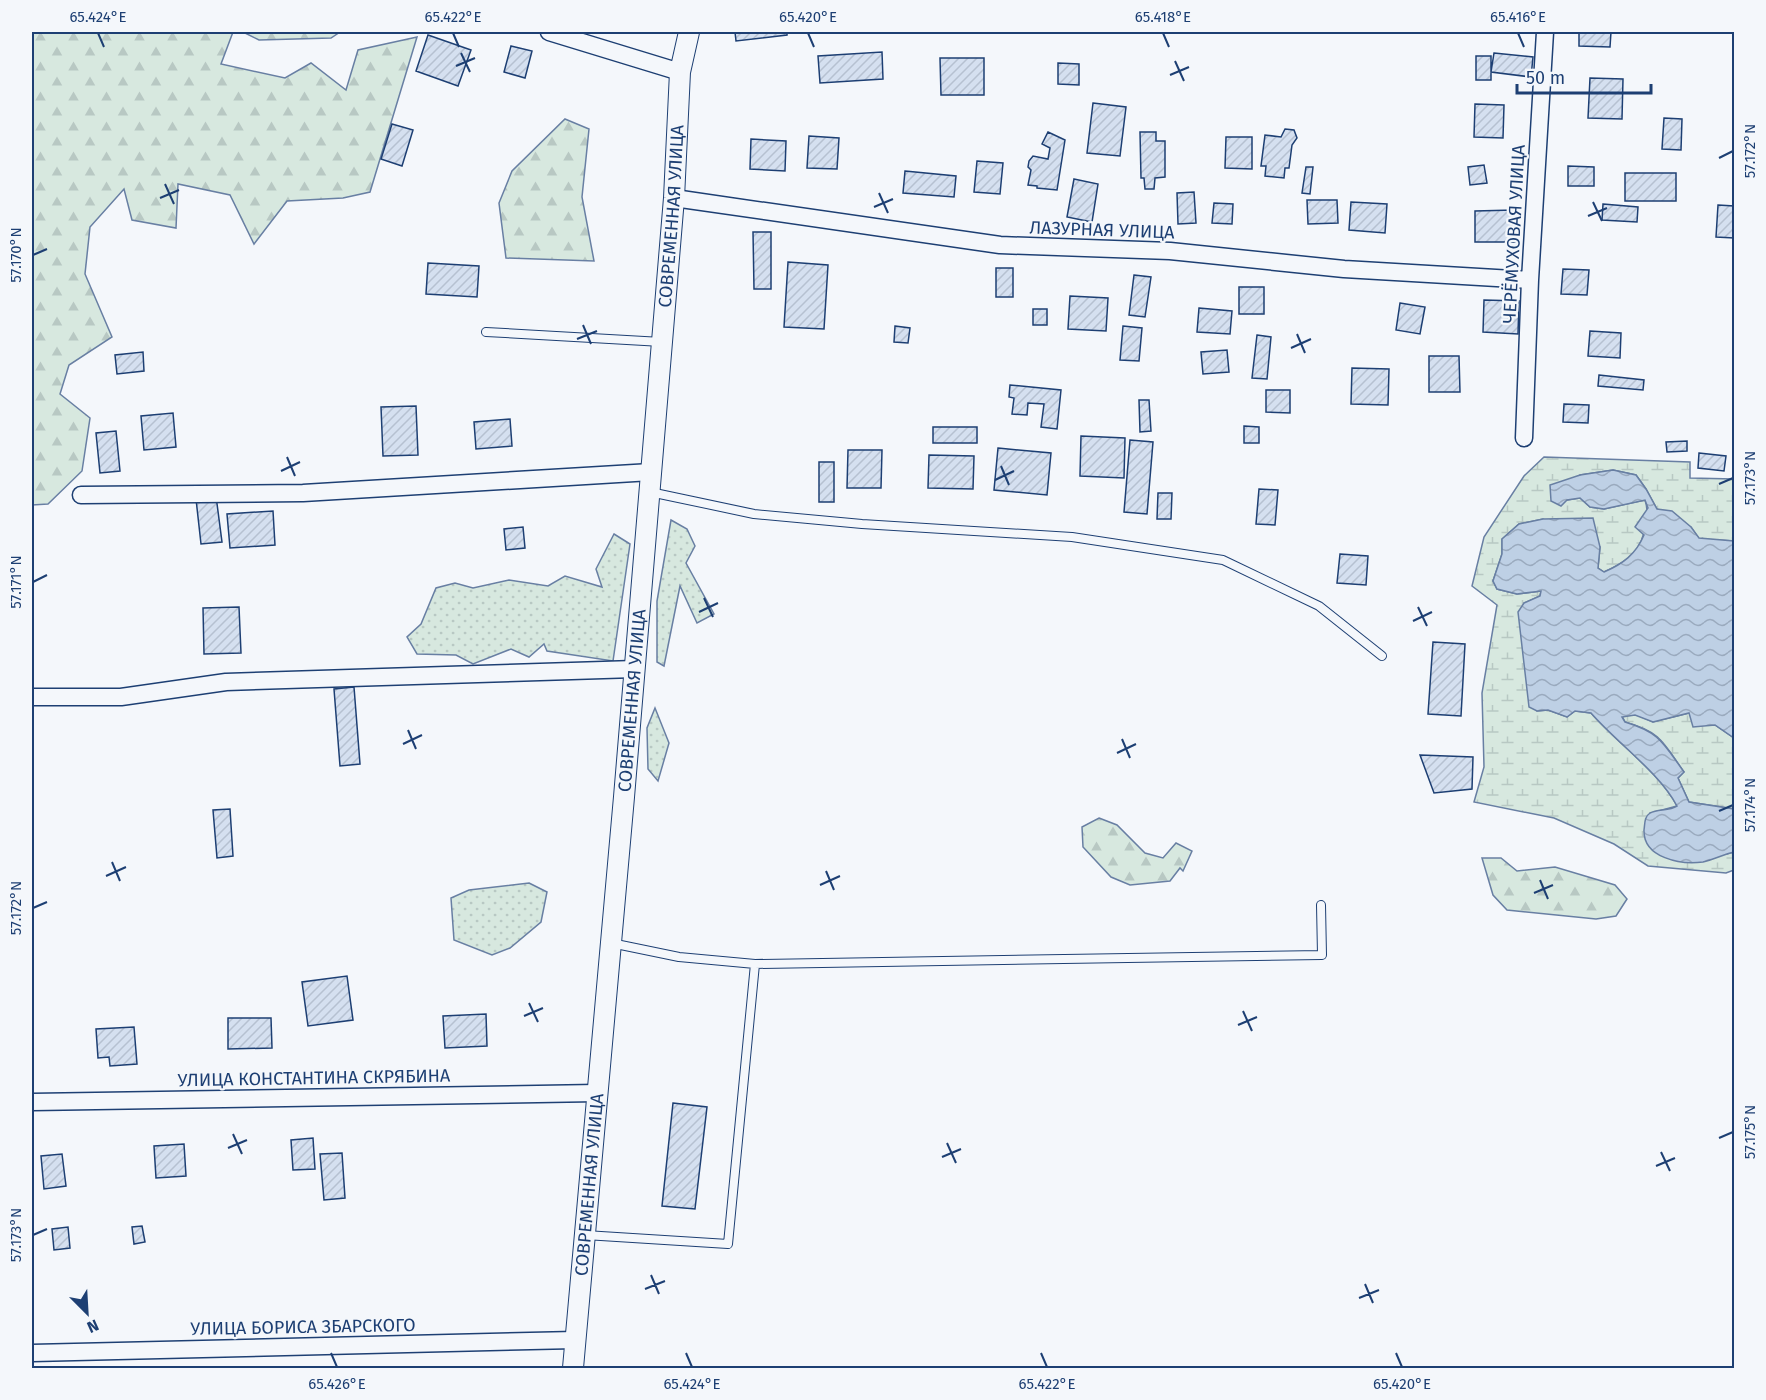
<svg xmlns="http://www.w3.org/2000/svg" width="1766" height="1400" font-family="'Fira Sans',sans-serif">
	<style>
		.green { fill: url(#green-dots); stroke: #687fa3; stroke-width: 1.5 }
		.forest { fill: url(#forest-firs); stroke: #687fa3; stroke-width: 1.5 }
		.wetland { fill: url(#wetland-marsh); stroke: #687fa3; stroke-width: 1.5 }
		.water { fill: url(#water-waves); stroke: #687fa3; stroke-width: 1.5 }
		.building { fill: url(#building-hatch); stroke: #1d3f73; stroke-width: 1.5 }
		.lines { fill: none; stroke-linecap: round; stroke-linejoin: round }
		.service-casing { stroke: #1d3f73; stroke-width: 10 }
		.minor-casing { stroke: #1d3f73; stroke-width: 19 }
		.tertiary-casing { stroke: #1d3f73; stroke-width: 22 }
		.service { stroke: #f4f7fb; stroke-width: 8 }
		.minor { stroke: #f4f7fb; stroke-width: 16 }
		.tertiary { stroke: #f4f7fb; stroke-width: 20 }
		.ticks { fill: none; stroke: #1d3f73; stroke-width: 2 }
		.labels { text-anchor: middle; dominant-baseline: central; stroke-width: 4.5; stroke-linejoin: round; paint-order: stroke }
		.street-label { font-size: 18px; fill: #1d3f73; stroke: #f4f7fb }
		.neatline { fill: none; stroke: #1d3f73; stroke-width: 2 }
		.ticks-label { font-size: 15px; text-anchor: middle; fill: #1d3f73 }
	</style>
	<defs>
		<pattern id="green-dots" width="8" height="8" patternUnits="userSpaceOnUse" patternTransform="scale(1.5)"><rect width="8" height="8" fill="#d7e8df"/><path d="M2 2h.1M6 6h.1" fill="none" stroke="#b8c8c3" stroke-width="1.8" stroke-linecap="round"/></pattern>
		<pattern id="forest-firs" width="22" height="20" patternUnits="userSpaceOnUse" patternTransform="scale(1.5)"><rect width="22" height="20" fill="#d7e8df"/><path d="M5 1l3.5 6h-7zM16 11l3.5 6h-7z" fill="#b8c8c3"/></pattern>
		<pattern id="wetland-marsh" width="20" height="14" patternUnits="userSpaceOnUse" patternTransform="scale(1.5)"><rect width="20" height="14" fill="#d7e8df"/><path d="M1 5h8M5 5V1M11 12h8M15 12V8" fill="none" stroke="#b8c8c3"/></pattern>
		<pattern id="water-waves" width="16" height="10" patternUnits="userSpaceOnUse" patternTransform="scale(1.5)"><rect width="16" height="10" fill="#bed0e5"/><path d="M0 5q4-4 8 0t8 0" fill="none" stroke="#9aaabe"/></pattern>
		<pattern id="building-hatch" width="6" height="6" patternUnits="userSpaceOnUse" patternTransform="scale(1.5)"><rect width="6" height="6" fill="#d5e0f0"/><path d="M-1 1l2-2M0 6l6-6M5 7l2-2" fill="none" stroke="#b6c1d1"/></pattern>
	</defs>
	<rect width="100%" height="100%" fill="#f4f7fb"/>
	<path class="green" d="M671 520 687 529 695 546 686 563 714 614 697 623 680 586 664 666 657 662V601Z
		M614 534 630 544 613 661 547 651 544 644 529 657 511 649 473 664 456 655 417 654 407 637 421 624 436 588 455 583 473 588 509 580 548 586 565 576 602 587 596 569Z
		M655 708 669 743 658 781 648 769 647 728Z
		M529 883 547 892 541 922 510 948 492 955 454 940 451 898 469 890Z"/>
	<path class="forest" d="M32 32H233L221 64 285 78 311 63 346 90 358 50 417 37 370 192 343 198 287 201 254 244 230 195 178 184 176 228 132 220 124 189 90 227 85 274 112 337 69 365 60 394 90 418 82 471 48 504 32 505Z
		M243 32H340L331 38 259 40Z
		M565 119 589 129 582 197 594 261 506 258 499 203 512 171Z
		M1099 818 1117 825 1145 853 1163 858 1176 843 1192 851 1183 871 1180 868 1170 881 1130 885 1111 877 1083 847 1082 827Z
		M1482 858H1501L1517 871 1555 867 1615 885 1627 899 1616 916 1596 919 1507 910 1493 895Z"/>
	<path class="wetland" d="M1544 457 1690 462V478L1734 479V541L1699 539 1691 527 1657 509 1646 489 1636 475 1613 470 1580 475 1567 500 1580 498 1590 507 1604 509 1645 500C1648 509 1647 514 1646 523 1642 551 1629 561 1604 572L1598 568 1600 547 1543 519 1519 524 1502 539V554L1493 581 1497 589 1517 594 1541 591 1540 596 1524 603 1537 711 1548 710 1567 717 1575 711 1591 713C1618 744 1659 772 1677 806L1651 813 1727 854 1734 852V870L1726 873 1648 866 1614 844 1554 818 1474 802 1484 767 1482 693 1497 605 1472 586 1484 537 1524 476Z
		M1689 713 1715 725 1734 738V809L1689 802 1678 778 1684 772C1663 742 1661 732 1625 722L1622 716 1635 714 1653 722Z"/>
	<path class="water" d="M1613 470 1636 475 1646 489 1657 509 1672 511 1691 527 1699 538 1734 541V738L1715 725 1693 727 1689 713 1653 722 1635 715 1622 717 1625 722C1661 733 1663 743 1684 772L1678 778 1689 802 1734 809V852C1724 854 1713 860 1703 862 1681 865 1643 858 1644 830 1645 824 1644 817 1650 813 1658 809 1669 811 1677 806 1659 772 1617 743 1591 713L1575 711 1567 717 1548 710 1537 711 1529 707 1518 612 1524 603 1540 596 1541 591 1517 594 1497 589 1493 581 1502 554V539L1519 524 1543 519 1593 518 1600 547 1598 568 1604 572C1623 564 1636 554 1644 535L1635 527 1648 508 1645 500 1604 509 1590 507 1580 498 1567 500 1561 506 1551 501 1550 485 1580 475Z"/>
	<path class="building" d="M735 32H787V35L736 41Z
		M1579 32H1611L1610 47 1579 46Z
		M428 35 471 50 458 86 416 71Z
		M511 46 532 51 525 78 504 72Z
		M882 52 883 79 820 83 818 56Z
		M1494 53 1533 57 1531 77 1491 72Z
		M1476 56H1491V80H1476Z
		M940 58H984V95H941Z
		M1058 63 1079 64V85L1058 84Z
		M1590 78 1623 79 1622 119 1588 118Z
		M1093 103 1126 107 1120 156 1087 153Z
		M1475 104 1504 105 1503 138 1474 137Z
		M1664 118 1682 119 1681 150 1662 149Z
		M392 124 413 130 402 166 381 159Z
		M1285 129 1294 130 1297 138 1292 145 1289 168H1285L1284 178 1265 176 1266 166H1261L1265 135 1281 137Z
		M1048 132 1065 140 1057 190 1037 188V186L1028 185 1031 170 1028 167 1029 161 1033 156 1048 159 1050 148 1042 144Z
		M1140 132H1156V141H1165V177L1155 178 1154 189H1145L1144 178H1141Z
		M809 136 839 138 837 169 807 168Z
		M1226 137H1252V169L1225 168Z
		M751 139 786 141 785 171 750 169Z
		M977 161 1003 163 1000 194 974 192Z
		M1484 165 1487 183 1470 185 1468 167Z
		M1568 166 1594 167V186H1568Z
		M1306 167H1313L1310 194 1302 193Z
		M905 171 956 176 954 197 903 193Z
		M1625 173H1676V201H1625Z
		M1074 179 1098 184 1092 222 1067 217Z
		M1194 192 1196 223 1178 224 1177 193Z
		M1307 200H1337L1338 223 1308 224Z
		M1351 202 1387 204 1385 233 1349 230Z
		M1214 203 1233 204 1232 224 1212 223Z
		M1603 204 1638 207 1637 222 1602 220Z
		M1718 205 1734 206V238L1716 237Z
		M1514 210 1515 242H1475V211Z
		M753 232H771V289H754Z
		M788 262 828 265 824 329 784 327Z
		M428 263 479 266 477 297 426 294Z
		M996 268H1013V297H996Z
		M1563 269 1589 270 1587 295 1561 294Z
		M1134 275 1151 277 1145 317 1129 315Z
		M1239 287H1264V314H1239Z
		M1070 296 1108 298 1106 331 1068 329Z
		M1484 300 1519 301 1518 334 1483 332Z
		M1400 303 1425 307 1420 334 1396 330Z
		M1199 308 1232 311 1230 334 1197 332Z
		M1033 309H1047V325H1033Z
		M895 326 910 328 908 343 894 342Z
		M1123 326 1142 328 1139 361 1120 360Z
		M1590 331 1621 333 1620 358 1588 356Z
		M1257 335 1271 337 1267 379 1252 378Z
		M1227 350 1229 372 1203 374 1201 352Z
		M143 352 144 371 117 374 115 355Z
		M1429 356H1459L1460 392H1429Z
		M1352 368 1389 369 1388 405 1351 404Z
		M1599 375 1644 380 1643 390 1598 386Z
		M1010 385 1061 390 1057 429 1041 427 1044 404 1028 403 1027 415 1012 414 1014 398 1009 397Z
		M1266 390H1290V413L1266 412Z
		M1139 400H1149L1151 431 1140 432Z
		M1564 404 1589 405 1588 423 1563 422Z
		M416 406 418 455 383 456 381 407Z
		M173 413 176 447 144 450 141 416Z
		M510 419 512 446 476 449 474 422Z
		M1244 426 1259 427V443H1244Z
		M933 427H977V443H933Z
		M116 431 120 471 100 473 96 433Z
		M1081 436 1125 438 1124 478 1080 476Z
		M1130 440 1153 442 1147 514 1124 512Z
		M1687 441V451L1667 452 1666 442Z
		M998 448 1051 453 1047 495 994 490Z
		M848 450H882L881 488H847Z
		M1699 453 1726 456 1724 471 1698 468Z
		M929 455 974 456 973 489 928 488Z
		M819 462H834V502H819Z
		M1259 489 1278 490 1275 525 1256 524Z
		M1158 493H1172L1171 519H1157Z
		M216 496 222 542 201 544 196 499Z
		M273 511 275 545 230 548 227 514Z
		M523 527 525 548 506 550 504 529Z
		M1340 554 1368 556 1366 585 1337 583Z
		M239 607 241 653 204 654 203 608Z
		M1433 642 1465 644 1461 716 1428 714Z
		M354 687 360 764 340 766 334 689Z
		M1420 755 1473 757 1472 789 1434 793Z
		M230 809 233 856 217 858 213 810Z
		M347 976 353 1020 308 1026 302 982Z
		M486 1014 487 1046 445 1048 443 1016Z
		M228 1018H271L272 1048 228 1049Z
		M134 1027 137 1064 110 1066 109 1057 98 1058 96 1029Z
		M673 1103 707 1107 695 1209 662 1206Z
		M313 1138 315 1169 293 1170 291 1140Z
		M184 1144 186 1176 156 1178 154 1146Z
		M342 1153 345 1198 324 1200 320 1154Z
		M62 1154 66 1186 44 1189 41 1156Z
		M142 1226 145 1242 134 1244 132 1227Z
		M68 1227 70 1248 54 1250 52 1229Z"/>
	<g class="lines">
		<defs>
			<path id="service" d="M486 332 662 342
				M650 492 754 514 862 524 1072 537 1223 560 1319 606 1382 656
				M611 943 679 957 755 964 1322 955 1321 905
				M585 1235 728 1244 755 964"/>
			<path id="minor" d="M549 32 680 72
				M674 198 1000 245 1170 251 1344 269 1530 280
				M1524 438 1530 280 1545 32
				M81 495 303 493 651 472
				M32 697H121L226 682 635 669
				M32 1102 597 1093
				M32 1353 575 1340"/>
			<g id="tertiary">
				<path id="s1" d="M573 1368 624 797 674 198 680 72 689 32"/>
			</g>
		</defs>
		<use href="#service" class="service-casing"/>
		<use href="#minor" class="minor-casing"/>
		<use href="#tertiary" class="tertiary-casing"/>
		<use href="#service" class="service"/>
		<use href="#minor" class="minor"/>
		<use href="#tertiary" class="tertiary"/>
	</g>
	<path class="ticks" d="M98 33 104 47M453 33 459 47M808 33 814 47M1163 33 1169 47M1518 33 1524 47M461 53 470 72M1175 61 1184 81M456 66 475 58M1170 75 1189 67M1719 158 1733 151M165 184 174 204M879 193 888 213M160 198 179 190M1593 202 1602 221M874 207 893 199M1588 216 1607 208M33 255 47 249M583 325 591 344M1297 334 1305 353M577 339 597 331M1291 348 1311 339M287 457 295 476M1001 466 1009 485M281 471 300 462M995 480 1014 471M1719 484 1733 478M33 582 47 575M704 598 713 617M1418 607 1427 626M699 612 718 603M1413 621 1432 612M408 730 416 749M1122 739 1130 758M403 744 422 735M1117 753 1136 744M1719 811 1733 805M112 862 120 881M826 871 834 890M106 876 126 867M1540 880 1548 899M820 885 840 876M1534 893 1553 885M33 908 47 902M529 1003 538 1022M1243 1011 1252 1031M524 1016 543 1008M1238 1025 1257 1017M233 1134 242 1154M1719 1138 1733 1132M947 1143 956 1163M228 1148 247 1140M1661 1152 1670 1171M942 1157 961 1149M1656 1166 1675 1158M33 1235 47 1229M651 1275 659 1294M1365 1284 1373 1303M645 1289 665 1281M1359 1298 1379 1290M331 1353 337 1367M686 1353 692 1367M1041 1353 1047 1367M1396 1353 1402 1367"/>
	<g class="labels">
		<g class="street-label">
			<text stroke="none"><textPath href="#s1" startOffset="1156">СОВРЕМЕННАЯ УЛИЦА</textPath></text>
			<text transform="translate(1102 230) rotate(2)">ЛАЗУРНАЯ УЛИЦА</text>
			<text transform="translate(1514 234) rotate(-87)">ЧЕРЁМУХОВАЯ УЛИЦА</text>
			<text stroke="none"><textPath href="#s1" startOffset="670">СОВРЕМЕННАЯ УЛИЦА</textPath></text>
			<text transform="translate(314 1078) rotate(-1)">УЛИЦА КОНСТАНТИНА СКРЯБИНА</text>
			<text stroke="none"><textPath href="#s1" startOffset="184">СОВРЕМЕННАЯ УЛИЦА</textPath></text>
			<text transform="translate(303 1327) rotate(-1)">УЛИЦА БОРИСА ЗБАРСКОГО</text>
		</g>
	</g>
	<rect width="1766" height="1400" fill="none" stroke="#f4f7fb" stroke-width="66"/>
	<g transform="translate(87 1313) rotate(156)" stroke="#f4f7fb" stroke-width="4.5" paint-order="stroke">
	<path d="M0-4.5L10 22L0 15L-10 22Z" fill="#1d3f73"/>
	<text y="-9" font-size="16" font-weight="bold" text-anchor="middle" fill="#1d3f73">N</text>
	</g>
	<path d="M1517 84v9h134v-9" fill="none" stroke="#1d3f73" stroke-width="3"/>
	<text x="1526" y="84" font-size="18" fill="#1d3f73" stroke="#f4f7fb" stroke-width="4.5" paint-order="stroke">50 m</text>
	<rect x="33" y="33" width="1700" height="1334" class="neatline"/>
	<g class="ticks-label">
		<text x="98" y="22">65.424°E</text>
		<text x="453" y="22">65.422°E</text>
		<text x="808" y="22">65.420°E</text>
		<text x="1163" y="22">65.418°E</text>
		<text x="1518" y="22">65.416°E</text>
		<text transform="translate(1750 151) rotate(-90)" y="5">57.172°N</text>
		<text transform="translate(16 255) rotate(-90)" y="5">57.170°N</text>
		<text transform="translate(1750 478) rotate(-90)" y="5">57.173°N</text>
		<text transform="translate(16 582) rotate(-90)" y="5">57.171°N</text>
		<text transform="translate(1750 805) rotate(-90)" y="5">57.174°N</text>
		<text transform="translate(16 908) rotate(-90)" y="5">57.172°N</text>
		<text transform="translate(1750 1132) rotate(-90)" y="5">57.175°N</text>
		<text transform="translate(16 1235) rotate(-90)" y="5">57.173°N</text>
		<text x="337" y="1389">65.426°E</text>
		<text x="692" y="1389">65.424°E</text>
		<text x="1047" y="1389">65.422°E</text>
		<text x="1402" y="1389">65.420°E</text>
	</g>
</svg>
